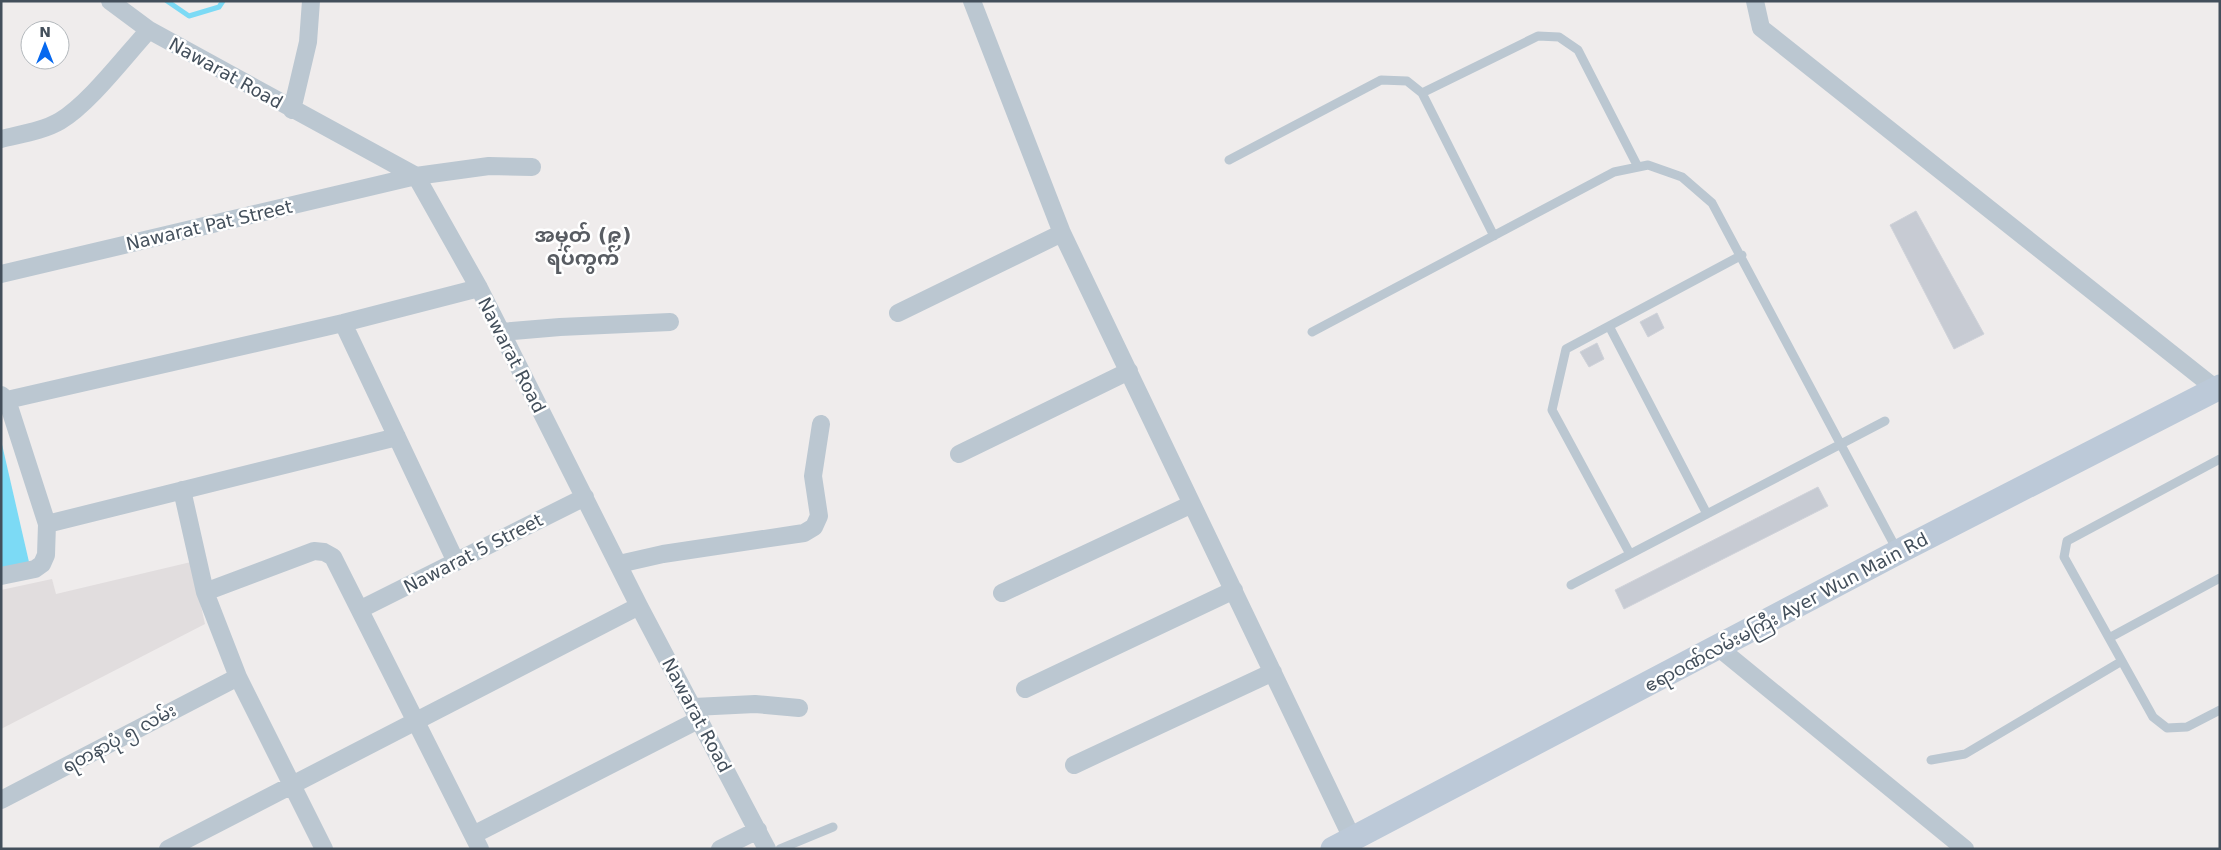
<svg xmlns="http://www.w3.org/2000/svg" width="2221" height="850" font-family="'DejaVu Sans','Noto Sans Myanmar',sans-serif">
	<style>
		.education { fill: #e1ddde }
		.water { fill: #7cdaf5 }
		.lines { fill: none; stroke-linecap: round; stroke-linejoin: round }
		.stream { stroke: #7cdaf5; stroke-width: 5 }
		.building { fill: #c7cbd3; stroke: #cfd2d9 }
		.lane { stroke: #bbc7d1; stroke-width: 9 }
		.street { stroke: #bbc7d1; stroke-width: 18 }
		.secondary { stroke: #bcc9d8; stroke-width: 25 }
		.labels { text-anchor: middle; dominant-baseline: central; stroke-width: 5; stroke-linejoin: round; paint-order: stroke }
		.street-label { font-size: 18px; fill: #434f5b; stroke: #fff }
		.quarter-label { font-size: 20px; font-weight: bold; fill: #585c62; stroke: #fff }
	</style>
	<rect width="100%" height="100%" fill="#efecec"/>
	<path class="education" d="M191 562 205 624 1 729V590L52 579 56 594Z"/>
	<path class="water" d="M1 440 29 562 1 569Z"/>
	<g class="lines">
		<path class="stream" d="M167 1 189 16 219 7 223 1"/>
	</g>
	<path class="building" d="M1916 211 1984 334 1954 349 1890 225Z
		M1657 313 1664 328 1648 337 1640 322Z
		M1597 343 1604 359 1589 367 1580 352Z
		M1818 487 1828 506 1624 609 1615 590Z"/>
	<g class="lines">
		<path class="lane" d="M1422 93 1538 36 1559 37 1578 50 1638 167
			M1229 160 1381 80 1407 81 1422 93 1494 236
			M1609 326 1707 514
			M1312 332 1614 172 1648 165 1682 177 1712 203 1897 550
			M2220 459 2067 541 2064 557 2153 717 2167 728 2187 727 2220 710
			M1630 554 1552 410 1566 349 1742 255
			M1571 585 1885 421
			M2109 638 2220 578
			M1931 760 1965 754 2122 661
			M780 849 833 827"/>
		<path class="street" d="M110 1 149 30 416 176 479 288 639 606 767 849
			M972 1 1062 233 1352 838
			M1755 1 1761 28 2216 389
			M292 110 308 42 311 1
			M1 139C21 134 43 131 60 121 89 104 125 56 149 30
			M1 274 416 176 489 166 532 167
			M898 313 1062 233
			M343 323 456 562
			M501 332 560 327 670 322
			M1 395 7 400 47 524 46 555 42 564 35 569 1 576
			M7 400 343 323 479 288
			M959 454 1129 371
			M182 490 205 592 238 677 324 849
			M47 524 397 437
			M619 564 663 554 804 533 814 527 819 516 813 476 821 424
			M205 592 314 551 324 552 333 557 480 849
			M1002 593 1192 504
			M361 609 585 497
			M1719 648 1965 849
			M1025 689 1234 590
			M694 707 755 704 799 708
			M1074 765 1273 672
			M1 800 238 677
			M473 835 700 719
			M168 849 639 606
			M720 849 758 830"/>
		<path class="secondary" d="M1333 849 1898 552 2220 387"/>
	</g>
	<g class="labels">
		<g class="street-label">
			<text transform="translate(226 73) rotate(29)">Nawarat Road</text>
			<text transform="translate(209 225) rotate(-13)">Nawarat Pat Street</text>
			<text transform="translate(512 355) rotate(63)">Nawarat Road</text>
			<text transform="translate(473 553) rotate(-27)">Nawarat 5 Street</text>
			<text transform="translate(1786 612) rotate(-28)">ဧရာဝဏ်လမ်းမကြီး Ayer Wun Main Rd</text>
			<text transform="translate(697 715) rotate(62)">Nawarat Road</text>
			<text transform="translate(119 738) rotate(-28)">ရတနာပုံ ၅ လမ်း</text>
		</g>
		<g class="quarter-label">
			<text x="583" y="235">အမှတ် (၉)<tspan x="583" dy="23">ရပ်ကွက်</tspan></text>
		</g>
	</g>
	<rect width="2221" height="850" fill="none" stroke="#434f5b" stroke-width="5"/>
	<g transform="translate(45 45)"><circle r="24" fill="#ffffff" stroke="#b4b9bd"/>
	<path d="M0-4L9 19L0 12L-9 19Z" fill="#0668ef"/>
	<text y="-8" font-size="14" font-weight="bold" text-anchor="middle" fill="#434f5b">N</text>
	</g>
</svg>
